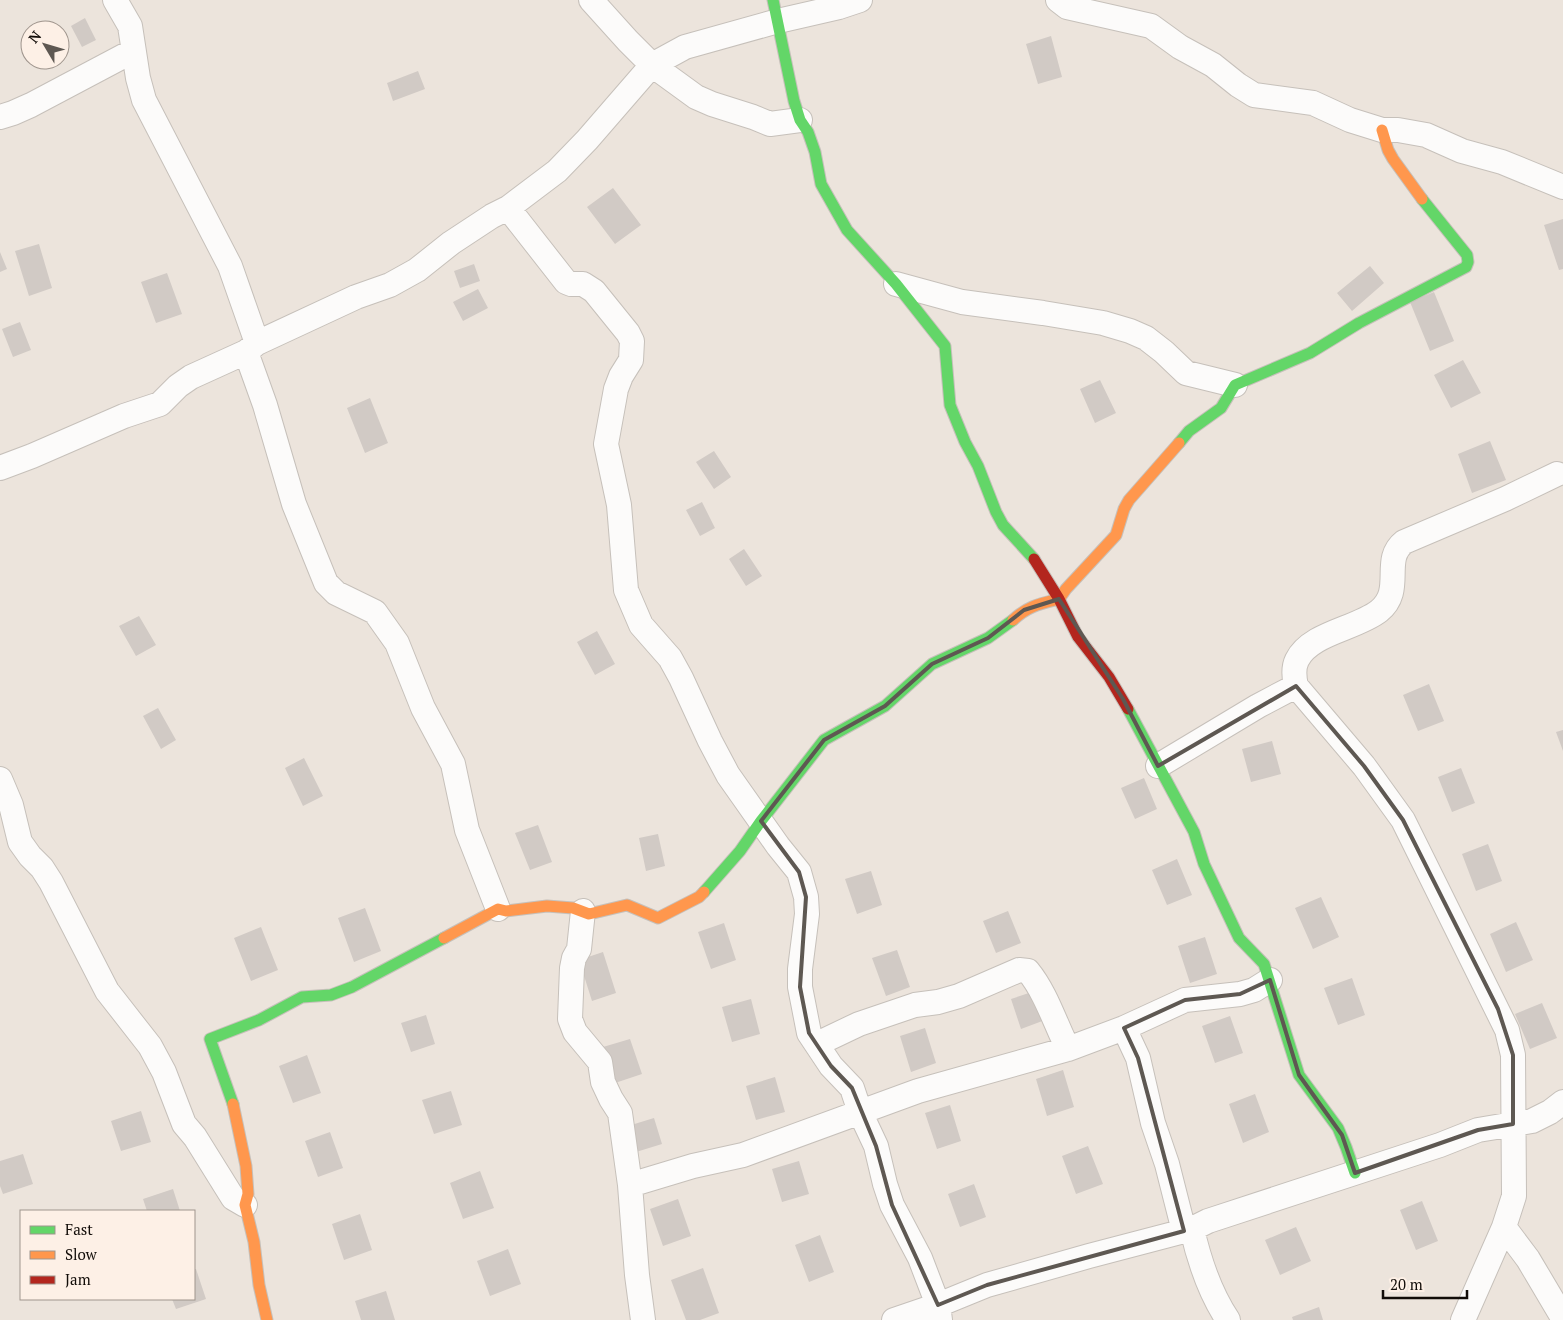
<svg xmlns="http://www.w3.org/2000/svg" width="1563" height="1320" font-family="'PT Serif',serif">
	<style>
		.building { fill: #d1cac5 }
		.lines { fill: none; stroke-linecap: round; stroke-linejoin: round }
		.street-casing { stroke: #c6c0ba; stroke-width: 26 }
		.fast-casing { stroke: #c6c0ba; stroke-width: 13 }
		.slow-casing { stroke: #c6c0ba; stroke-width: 13 }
		.jam-casing { stroke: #c6c0ba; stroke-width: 13 }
		.street { stroke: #fcfbfa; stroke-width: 24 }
		.fast { stroke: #63d668; stroke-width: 11 }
		.slow { stroke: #ff974d; stroke-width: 11 }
		.jam { stroke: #b3261e; stroke-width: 11 }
		.marked { fill: none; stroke: #5e5852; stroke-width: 4; stroke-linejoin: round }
	</style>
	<rect width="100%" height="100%" fill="#ece4dc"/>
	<path class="building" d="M85 18 96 40 82 47 71 26Z
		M1051 36 1062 77 1038 84 1026 44Z
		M418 71 425 89 393 101 387 83Z
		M613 188 641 225 615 244 587 207Z
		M1563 219V269L1559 270 1544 225Z
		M39 244 52 288 29 296 15 251Z
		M0 252 7 269 0 272Z
		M474 264 480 281 460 288 454 271Z
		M1370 266 1384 283 1352 311 1337 293Z
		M167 273 182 314 156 323 141 282Z
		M478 289 488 308 463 321 453 302Z
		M1434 292 1454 341 1430 351 1410 302Z
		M20 322 31 350 13 357 2 329Z
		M1463 360 1481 393 1451 408 1434 375Z
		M1100 380 1116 413 1095 423 1080 389Z
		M370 398 388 443 365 453 347 408Z
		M1490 441 1506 480 1472 493 1458 454Z
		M714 451 731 477 714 489 696 462Z
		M702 502 715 528 700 536 686 510Z
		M744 549 762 576 746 586 729 559Z
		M139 616 156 645 136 656 119 626Z
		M597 631 615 664 595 675 577 642Z
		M1429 684 1444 721 1418 731 1403 695Z
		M158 708 176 740 161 749 143 716Z
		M1563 730V751L1556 732Z
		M1272 741 1281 774 1251 782 1242 749Z
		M304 758 323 796 303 806 285 768Z
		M1461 768 1475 803 1452 812 1438 777Z
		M1144 778 1157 809 1135 819 1121 788Z
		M538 825 552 862 530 870 515 833Z
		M658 834 665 866 646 871 639 838Z
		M1488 844 1502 881 1476 891 1462 854Z
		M1177 859 1192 895 1167 905 1152 870Z
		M871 871 882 905 857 914 845 879Z
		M1321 897 1339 937 1313 949 1295 908Z
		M365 908 381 951 354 962 338 918Z
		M1008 911 1021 943 996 953 983 921Z
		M1516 922 1533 960 1506 972 1490 934Z
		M724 923 736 960 711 969 698 932Z
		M261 927 278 970 251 981 234 938Z
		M1205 937 1217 974 1190 983 1178 946Z
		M897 950 910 987 886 996 872 958Z
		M603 952 616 993 592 1001 579 960Z
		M1352 978 1365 1015 1338 1025 1324 988Z
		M1035 991 1045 1020 1021 1029 1011 999Z
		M751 999 760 1034 732 1042 722 1007Z
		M1542 1003 1557 1038 1530 1049 1515 1014Z
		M426 1015 435 1044 411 1052 401 1023Z
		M1230 1016 1243 1053 1215 1063 1202 1026Z
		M925 1028 936 1063 911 1072 900 1036Z
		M630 1039 642 1074 615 1083 603 1047Z
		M307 1055 321 1093 293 1103 279 1066Z
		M1063 1070 1074 1107 1047 1116 1036 1079Z
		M775 1077 785 1112 756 1120 746 1086Z
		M451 1091 462 1125 434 1134 422 1100Z
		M1255 1094 1269 1132 1243 1143 1229 1104Z
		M950 1105 961 1141 937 1149 925 1113Z
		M141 1111 151 1142 121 1151 111 1121Z
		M654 1118 662 1144 636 1152 628 1126Z
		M330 1132 343 1168 318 1177 305 1141Z
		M1088 1146 1103 1184 1076 1194 1062 1156Z
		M23 1154 33 1184 3 1194 0 1186V1161Z
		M799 1161 809 1194 782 1202 772 1169Z
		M480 1171 494 1208 463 1219 450 1183Z
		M974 1184 986 1217 960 1227 948 1194Z
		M173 1189 180 1211H147L143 1199Z
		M678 1199 691 1236 663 1246 650 1209Z
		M1422 1201 1438 1241 1416 1250 1400 1210Z
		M360 1214 372 1250 344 1260 332 1224Z
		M1296 1227 1311 1261 1280 1275 1265 1240Z
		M820 1235 834 1272 809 1282 795 1245Z
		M508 1249 521 1284 490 1296 477 1261Z
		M703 1268 719 1313 700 1320H686L671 1280Z
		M194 1269H196L206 1299 176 1309 172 1299H194Z
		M386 1291 395 1320H361L355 1301Z
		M1319 1307 1323 1320H1293L1292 1317Z"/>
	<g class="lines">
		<defs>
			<path id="street" d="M115 0 130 26 138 78 144 100 230 266 257 343
				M591 0 628 41 652 65 685 47 778 21 839 7 860 0
				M1058 0 1067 7 1151 26 1180 47 1213 65 1238 85 1254 95 1313 103 1350 120 1382 130H1398L1426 135 1462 151 1502 162 1563 187
				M0 117 13 113 31 105 133 51
				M508 208 566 282 571 284H583L594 291 628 333 632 341 631 360 621 376 616 389 606 444 619 505 626 590 641 625 670 658 681 678 710 741 728 775 778 846 799 872 806 897 807 914 800 969V987L809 1033 831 1066 852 1088 860 1112 876 1146 885 1184 892 1205 920 1258 938 1305 940 1320
				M896 284 962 302 1043 313 1103 323 1130 331 1146 338 1164 352 1186 373 1235 385
				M246 352 265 405 294 504 326 583 336 593 375 612 397 643 423 708 453 764 467 830 498 909
				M0 468 32 456 124 416 160 404 178 386 191 377 246 352 257 343 356 297 390 285 417 270 451 243 492 216 508 208 557 171 587 140 652 65 696 97 712 104 753 117 770 124 800 120
				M1557 474 1505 499 1404 542C1381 560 1405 590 1379 611 1356 629 1310 633 1297 660 1293 668 1294 677 1296 686L1364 766 1403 820 1507 1030 1513 1055 1514 1196 1504 1227 1528 1259 1563 1318
				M1158 766 1258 706 1296 686
				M0 779 11 805 20 842 30 856 42 868 51 882 107 991 150 1046 164 1072 184 1124 195 1137 233 1198 245 1205
				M583 911 579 949 574 958 572 968 570 1019 575 1032 600 1062 603 1082 611 1099 620 1113 630 1185
				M1124 1028 1138 1058 1153 1123 1167 1164 1184 1231
				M817 1044 859 1024 915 1005 938 1002 959 996 1019 970 1028 971C1046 993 1055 1023 1068 1049
				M1192 1229C1199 1260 1210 1293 1228 1320
				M643 1320 637 1275 630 1185 693 1166 743 1155 918 1091 1068 1049 1124 1028 1185 1000 1240 994 1254 990 1270 980
				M894 1320 938 1305 987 1285 1089 1256 1192 1229 1208 1221 1440 1145 1478 1130 1532 1121 1550 1112 1563 1102
				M1463 1320 1504 1227"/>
			<path id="fast" d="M773 0 794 101 800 120 808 132 815 152 821 184 847 230 896 284 945 346 950 405 965 442 978 466 996 512 1003 525 1034 559
				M1179 443 1189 431 1221 408 1235 385 1310 353 1359 323 1466 267 1468 262 1467 255 1422 199
				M1128 709 1194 832 1204 864 1239 938 1264 964 1299 1075 1338 1128 1346 1147 1355 1173
				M704 892 740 851 761 821 824 740 885 706 932 664 988 638 1013 620
				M233 1104 210 1039 259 1020 302 997 331 995 352 987 444 938"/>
			<path id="slow" d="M1382 130 1388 150 1393 159 1422 199
				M1013 620C1028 606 1039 604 1059 599L1066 589 1116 535 1124 509 1129 500 1179 443
				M444 938 498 909 506 911 547 906 573 908 589 914 627 905 658 918 699 897 704 892
				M233 1104 246 1166 248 1194 245 1205 254 1242 259 1285 267 1320"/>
			<path id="jam" d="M1034 559 1059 599 1078 637 1109 677 1128 709"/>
		</defs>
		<use href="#street" class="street-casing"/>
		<use href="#fast" class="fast-casing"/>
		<use href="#slow" class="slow-casing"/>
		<use href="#jam" class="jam-casing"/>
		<use href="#street" class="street"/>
		<use href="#fast" class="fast"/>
		<use href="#slow" class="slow"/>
		<use href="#jam" class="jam"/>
	</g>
	<path class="marked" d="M1059 599 1123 699 1158 766 1296 686 1364 766 1403 820 1498 1009 1513 1055V1124L1478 1130 1355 1173 1342 1135 1299 1075 1270 980 1240 994 1185 1000 1124 1028 1138 1058 1184 1231 987 1285 938 1305 892 1205 876 1146 852 1088 831 1066 809 1033 800 987 806 897 799 872 761 821 824 740 885 706 932 664 988 638 1024 610Z"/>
	<rect x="20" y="1210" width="175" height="90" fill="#fdf0e6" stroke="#9f958d"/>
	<rect x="30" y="1226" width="25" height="8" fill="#63d668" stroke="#9f958d"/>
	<text x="65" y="1235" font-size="15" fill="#110c08">Fast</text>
	<rect x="30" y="1251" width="25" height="8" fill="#ff974d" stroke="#9f958d"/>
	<text x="65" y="1260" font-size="15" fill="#110c08">Slow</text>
	<rect x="30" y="1276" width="25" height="8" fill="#b3261e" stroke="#9f958d"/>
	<text x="65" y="1285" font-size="15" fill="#110c08">Jam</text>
	<g transform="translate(45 45) rotate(308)"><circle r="24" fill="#fdf0e6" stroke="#9f958d"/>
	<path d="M0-4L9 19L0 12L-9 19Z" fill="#5e5852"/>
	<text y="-8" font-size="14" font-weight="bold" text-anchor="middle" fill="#110c08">N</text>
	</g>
	<path d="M1383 1290v8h84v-8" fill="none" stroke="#110c08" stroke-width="2.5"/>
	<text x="1390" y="1290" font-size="15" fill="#110c08" stroke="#fdf0e6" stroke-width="4" paint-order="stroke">20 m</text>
</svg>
